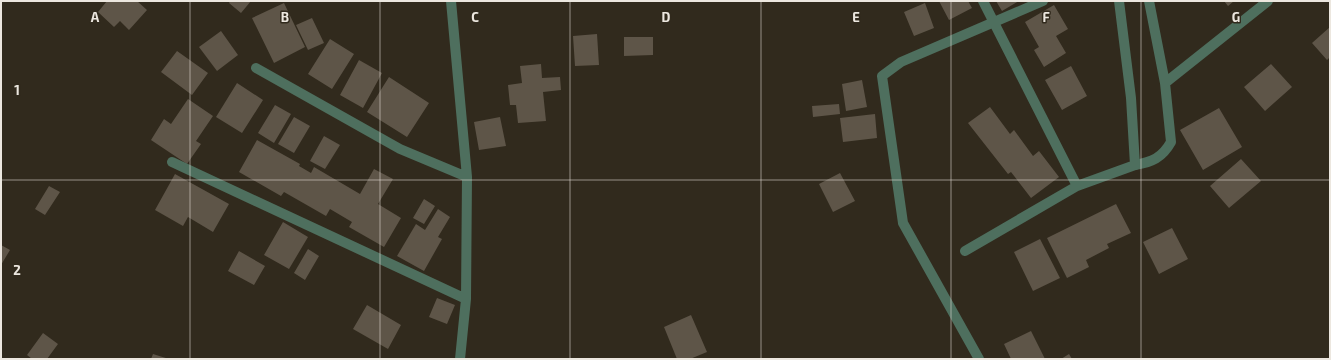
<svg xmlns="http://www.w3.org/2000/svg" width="1331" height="360" font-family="'Exo 2',sans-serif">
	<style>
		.building { fill: #5e5548 }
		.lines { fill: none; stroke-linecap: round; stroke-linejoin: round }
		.service { stroke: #4e6f5e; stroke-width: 10 }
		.minor { stroke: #4e6f5e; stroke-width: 10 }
		.grid { fill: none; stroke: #ece7df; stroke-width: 1; stroke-opacity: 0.55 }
		.grid-label { font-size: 13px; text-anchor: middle; font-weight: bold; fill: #ece7df; stroke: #312a1d; stroke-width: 3; stroke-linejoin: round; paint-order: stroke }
	</style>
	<rect width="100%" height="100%" fill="#312a1d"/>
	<path class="building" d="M107 1H137L147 10 129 30 120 21 114 27 98 12Z
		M230 1H251L241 13 229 3Z
		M939 1H968L972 8 949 20Z
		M996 1H1019L1002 11Z
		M1224 1H1234L1228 6Z
		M284 3 305 47 274 63 252 18Z
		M925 3 934 28 914 36 904 12Z
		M1054 5 1068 29 1056 36 1066 53 1044 67 1034 50 1039 47 1025 22Z
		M312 18 324 43 308 50 296 25Z
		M1330 27V57L1327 60 1312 43Z
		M221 31 238 55 217 71 199 47Z
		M597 34 599 65 575 66 573 36Z
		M624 37H653V55L624 56Z
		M330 39 354 54 332 89 308 74Z
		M177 51 208 73 192 95 161 72Z
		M359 60 382 73 363 108 340 95Z
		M541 64 542 78 560 77 561 90 543 92 546 121 518 123 516 105H510L508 85 522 83 520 66Z
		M1271 64 1292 87 1265 111 1244 87Z
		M1071 66 1087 96 1062 110 1045 80Z
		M389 77 429 103 407 137 367 112Z
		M862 80 867 107 846 111 842 84Z
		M237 83 263 100 242 133 216 117Z
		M188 99 213 116 196 141 201 144 187 164 151 140 164 119 171 124Z
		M839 104 840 114 813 117 812 106Z
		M275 105 291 114 274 143 258 133Z
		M990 107 1010 134 1014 130 1033 156 1039 151 1059 177 1031 198 1011 172 1008 174 968 123Z
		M1219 108 1242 147 1203 170 1180 130Z
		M875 114 877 138 843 142 840 118Z
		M294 117 310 126 294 153 278 144Z
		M500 117 506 146 479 150 474 122Z
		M324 136 340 145 325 169 310 161Z
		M257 140 300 164 299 166 311 173 314 167 360 194 374 169 393 179 378 204 401 218 384 247 349 227 352 222 330 209 326 216 284 192 281 196 239 172Z
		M1241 159 1261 181 1229 208 1210 186Z
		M840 173 855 201 833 212 819 184Z
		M175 174 229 204 213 232 188 217 183 226 155 210Z
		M49 186 60 192 45 215 35 209Z
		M424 199 435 206 424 224 413 218Z
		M1116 204 1131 233 1107 244 1109 248 1086 260 1089 267 1067 278 1047 238Z
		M438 209 450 217 438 237 442 239 424 271 397 256 416 224 425 230Z
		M283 222 308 237 289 269 264 255Z
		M1172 228 1188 259 1159 274 1143 242Z
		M1040 239 1060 278 1033 291 1014 252Z
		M1 245 10 250 1 265Z
		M308 249 319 256 305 280 294 273Z
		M239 251 265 266 254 285 228 271Z
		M437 298 455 305 447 324 429 317Z
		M367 305 401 325 388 349 353 329Z
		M691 315 707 352 690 359H677L664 327Z
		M1031 331 1045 359H1011L1004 344Z
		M43 333 58 344 47 359H32L27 355Z
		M153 354 169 359H151Z
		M1069 354 1072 359H1061Z"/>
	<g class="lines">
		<path class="service" d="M1165 83 1268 1
			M1135 165C1152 162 1162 158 1171 142L1165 83 1149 1"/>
		<path class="minor" d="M451 1 467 177 466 299 460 359
			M983 1 1077 186
			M256 68 400 149 467 177
			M172 162 466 299
			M965 251 1077 186 1135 165 1131 98 1119 1
			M979 359 903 223 882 76 901 62 1043 1"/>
	</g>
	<path class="grid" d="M190 1V359M380 1V359M570 1V359M761 1V359M951 1V359M1141 1V359M1 180H1330"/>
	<g class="grid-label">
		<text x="95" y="22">A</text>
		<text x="285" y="22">B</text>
		<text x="475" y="22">C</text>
		<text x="666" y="22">D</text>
		<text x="856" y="22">E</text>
		<text x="1046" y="22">F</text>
		<text x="1236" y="22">G</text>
		<text x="17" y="95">1</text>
		<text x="17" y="275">2</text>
	</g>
	<rect width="1331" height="360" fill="none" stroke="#ece7df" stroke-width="4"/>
</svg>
